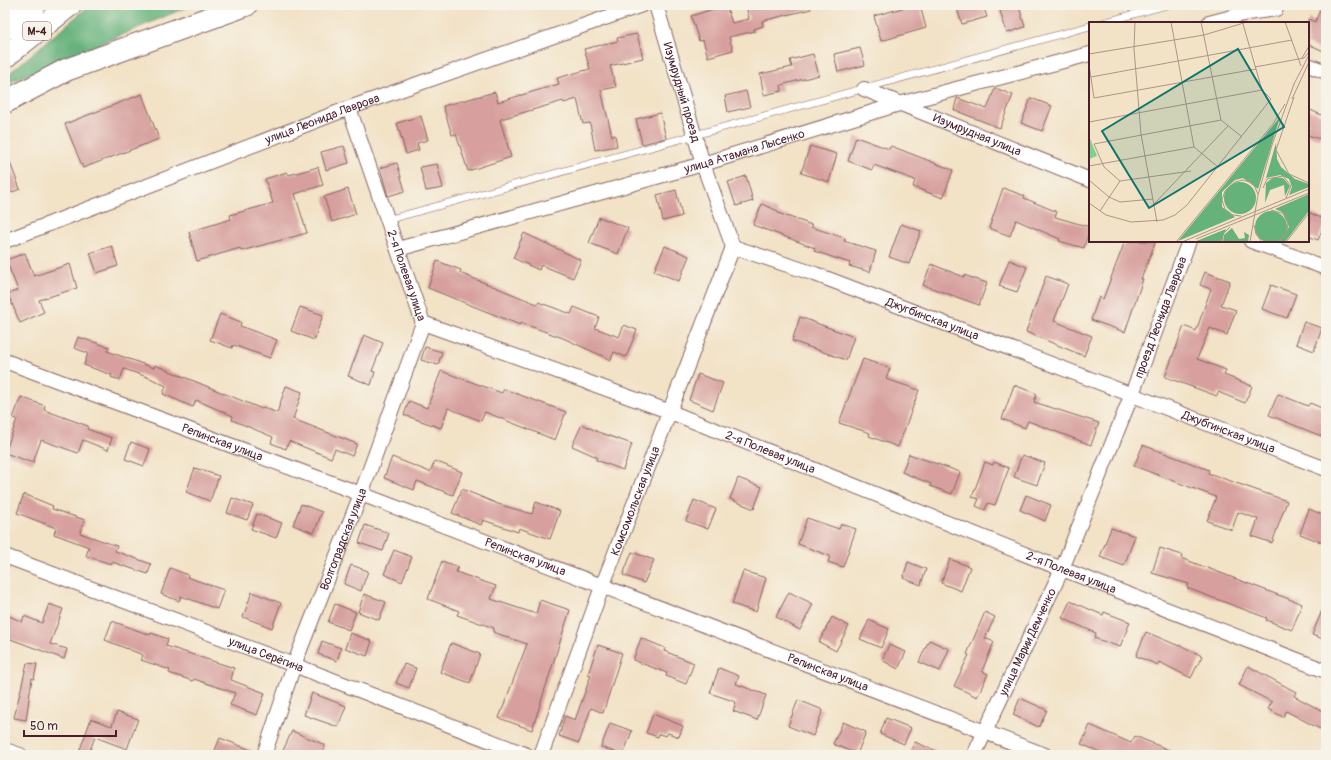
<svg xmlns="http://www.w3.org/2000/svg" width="1331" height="760" font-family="Pangolin,sans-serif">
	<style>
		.forest { fill: #66b27b; stroke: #586853 }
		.building { fill: #d7a09e }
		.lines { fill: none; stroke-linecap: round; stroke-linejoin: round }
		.lane-casing { stroke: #856361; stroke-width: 8 }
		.street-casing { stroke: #856361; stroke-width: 16 }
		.primary-casing { stroke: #856361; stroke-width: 24 }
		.highway-casing { stroke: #856361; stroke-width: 24 }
		.lane { stroke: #fff; stroke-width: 7 }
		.street { stroke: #fff; stroke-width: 14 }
		.primary { stroke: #fff; stroke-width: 22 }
		.highway { stroke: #fff; stroke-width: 22 }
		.labels { text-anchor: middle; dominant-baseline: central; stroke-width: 4; stroke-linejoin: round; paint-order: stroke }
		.shield { fill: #f7f3e8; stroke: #7e5f64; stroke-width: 1 }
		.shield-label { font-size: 11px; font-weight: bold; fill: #4a1f2b }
		.street-label { font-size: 12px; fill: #4a1f2b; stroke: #f7f3e8 }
		.inset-road { fill: none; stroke: #af9488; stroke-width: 1 }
		.view { fill: #0f766e; fill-opacity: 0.15; stroke: #0f766e; stroke-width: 2 }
		.inset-edge { fill: none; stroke: #4a1f2b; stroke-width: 2 }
	</style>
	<rect width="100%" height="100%" fill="#f7f3e8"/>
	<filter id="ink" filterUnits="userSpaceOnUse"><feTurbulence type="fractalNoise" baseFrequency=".025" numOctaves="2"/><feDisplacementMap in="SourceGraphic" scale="8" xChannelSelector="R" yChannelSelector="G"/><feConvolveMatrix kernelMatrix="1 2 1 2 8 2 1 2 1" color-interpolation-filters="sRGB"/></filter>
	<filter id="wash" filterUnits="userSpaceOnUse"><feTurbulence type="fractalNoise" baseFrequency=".012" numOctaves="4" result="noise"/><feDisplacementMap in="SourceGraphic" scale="16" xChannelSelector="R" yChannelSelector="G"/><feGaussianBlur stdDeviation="0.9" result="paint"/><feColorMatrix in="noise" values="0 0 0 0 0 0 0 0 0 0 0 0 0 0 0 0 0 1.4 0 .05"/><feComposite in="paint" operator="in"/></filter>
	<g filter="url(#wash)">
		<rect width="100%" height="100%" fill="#f2e2c6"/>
		<path class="forest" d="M90 5H192L5 84V77Z"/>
		<g id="blocks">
			<path class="building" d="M726 5 732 23 749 19 746 5H810L811 9 762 21 763 26 754 29 755 31 729 37 733 50 708 57 703 40 699 41 691 16Z
				M913 5H920L926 28 881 41 874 16Z
				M956 5H983L987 17 962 24Z
				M1322 5H1326V52L1308 44V19L1315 22Z
				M1019 6 1025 27 1007 33 1000 11Z
				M637 34 643 58 610 66 616 87 601 90 612 136 615 135 617 146 595 150 590 123 583 124 577 99 564 103 563 101 501 119 500 120 511 157 468 171 456 134 452 135 443 106 495 92 498 102 559 84 557 78 590 69 584 49 618 41 617 38Z
				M860 48 865 65 838 72 834 54Z
				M813 54 819 75 781 85 782 91 764 95 760 74 792 67 790 60Z
				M995 88 1013 95 1000 128 954 110 957 98 987 109Z
				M746 91 750 107 728 112 725 96Z
				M142 94 159 139 83 168 65 124Z
				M1031 98 1052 106 1042 131 1021 123Z
				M1308 109 1326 117V122L1319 139 1308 135Z
				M660 113 666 138 642 144 636 119Z
				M421 116 428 140 417 143 419 150 406 154 397 123Z
				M856 137 889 149 891 146 953 170 943 198 913 187 915 180 874 165 872 170 848 161Z
				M344 146 349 163 326 170 321 152Z
				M810 146 837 154 829 182 801 173Z
				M6 152 20 189 5 195V153Z
				M397 163 405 191 388 196 380 168Z
				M437 164 443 188 426 191 420 167Z
				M318 167 323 185 295 194 307 233 241 251 240 248 197 261 189 232 231 219 230 215 273 203 265 179 287 172 289 175Z
				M746 176 753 201 736 206 728 182Z
				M1003 188 1025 196 1024 198 1057 212 1055 217 1090 227 1084 248 1059 241 1060 239 1016 220 1010 236 989 228Z
				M348 189 356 214 332 222 324 197Z
				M676 190 682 216 663 221 657 195Z
				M762 204 778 211V213L812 225 811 227 845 238 844 241 876 251 870 272 849 266 850 263 814 251 815 248 753 225Z
				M1308 212 1326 220 1318 240 1308 236Z
				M599 217 628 228 618 254 589 243Z
				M901 224 921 231 909 264 889 257Z
				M524 233 581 260 573 278 541 265 539 270 513 258Z
				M1125 241H1156L1141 279H1143L1125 332 1091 320 1099 297 1103 299Z
				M112 246 118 266 97 273 90 253Z
				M665 246 689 256 679 281 654 271Z
				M25 253 34 276 70 264 77 288 39 300 44 312 20 323 8 294 18 290 6 260Z
				M1009 260 1027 267 1017 292 999 286Z
				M437 261 461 270 460 273 537 304 538 302 571 314 574 307 599 317 595 328 619 337 624 325 637 330 626 357 614 352 611 360 563 338 521 323 520 325 428 288Z
				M931 264 964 277V275L987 283 979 305 923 285Z
				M1205 272 1230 281 1221 305 1236 310 1227 335 1210 328 1197 359 1226 370 1224 375 1252 386 1245 403 1218 392 1217 396 1165 377 1184 326 1196 331 1211 289 1200 285Z
				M1046 276 1068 284 1054 321 1092 336 1084 356 1026 332Z
				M1271 285 1296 294 1287 318 1262 309Z
				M300 307 323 315 314 340 291 331Z
				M220 314 241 322 240 326 277 340 270 358 233 345 232 348 210 340Z
				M800 317 854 337 846 360 792 341Z
				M1304 322 1322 328 1314 351 1296 344Z
				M364 335 383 343 372 371 375 372 371 385 348 376Z
				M78 337 109 347 107 351 154 368 155 365 262 409 263 407 277 413 286 386 302 392 293 419 357 444 352 456 335 449 331 458 289 441 286 449 271 443 273 437 232 420 233 416 196 400 193 407 163 394 166 386 150 378 124 369 120 380 111 377 112 375 84 365 88 353 74 348Z
				M425 347 442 352 438 365 421 360Z
				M863 359 890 368 886 379 919 390 898 447 869 436 870 433 839 423Z
				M441 371 502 393 504 389 566 412 555 440 485 412 481 421 448 408 441 428 404 415 409 401 427 408Z
				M698 374 723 383 713 410 689 400Z
				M1014 385 1037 394 1034 402 1099 423 1091 445 1028 421 1025 428 1002 419Z
				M1278 394 1308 406 1310 403 1326 410V438L1269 415Z
				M21 397 45 406 44 410 88 426 87 429 112 438 108 450 83 440 78 453 41 440 33 463 5 453 17 419 13 418Z
				M582 424 598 432 632 444 623 470 596 460 597 457 572 446Z
				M131 442 150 449 144 466 125 459Z
				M1143 445 1209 470 1208 473 1287 501 1272 543 1252 536 1258 519 1238 512 1232 530 1207 521 1216 497 1134 466Z
				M909 454 960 472 952 494 930 486 931 484 902 472Z
				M1022 455 1045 463 1037 485 1014 477Z
				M392 457 430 472 435 461 462 472 453 495 417 481 414 490 384 478Z
				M985 462 993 465 994 462 1009 468 995 505 988 503 985 510 976 506 979 499 972 497Z
				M195 468 219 476 210 501 186 492Z
				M738 478 762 487 754 509 730 499Z
				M462 489 498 504 532 514 536 502 560 511 550 539 519 528 518 532 483 520 481 525 452 513Z
				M24 494 53 506 52 509 85 520 80 533 117 546 115 551 151 564 148 574 112 562 111 564 86 556 89 547 54 534 56 528 17 513Z
				M1026 495 1051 505 1045 521 1020 510Z
				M232 498 253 505 247 520 227 513Z
				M694 500 716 509 708 529 686 521Z
				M301 504 322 512 314 533 293 525Z
				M1309 509 1326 516V544L1300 534Z
				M257 514 282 523 276 538 251 529Z
				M807 518 839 529 841 524 856 529 843 567 828 562 830 556 798 544Z
				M365 525 389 533 383 551 359 543Z
				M1111 528 1135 536 1124 566 1100 557Z
				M1160 548 1182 555 1181 558 1302 604 1292 630 1266 620 1267 618 1187 588 1189 584 1152 573Z
				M394 550 412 557 402 582 384 574Z
				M632 552 654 560 644 583 623 575Z
				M950 559 970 567 961 591 941 583Z
				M442 561 458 567 456 572 496 586 491 599 536 614 540 600 570 610 532 730 499 718 527 644 493 632 494 628 457 615 459 611 428 599Z
				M908 562 926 569 921 585 903 578Z
				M351 565 368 571 361 591 344 584Z
				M170 568 188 575 187 577 224 590 217 609 181 596 179 601 161 594Z
				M743 571 766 578 756 612 732 604Z
				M252 592 281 603 272 628 243 617Z
				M789 592 813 604 800 630 776 617Z
				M364 594 386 602 379 620 358 612Z
				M1070 601 1103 615 1104 612 1130 622 1120 647 1094 638 1096 633 1062 618Z
				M1326 601V640L1312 635Z
				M49 604 63 609 50 644 67 649 64 659 5 637V614L22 622 24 616 42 623Z
				M335 604 356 612 349 630 328 622Z
				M985 612 995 617 985 638 994 642 982 671 988 674 977 697 954 686 969 655 967 654Z
				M832 617 849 626 836 651 819 642Z
				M869 620 889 629 881 648 860 639Z
				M112 621 150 635 151 633 168 639 166 646 234 668 231 680 265 693 257 715 230 705 235 693 194 679 193 681 169 673 170 670 141 660 143 655 105 640Z
				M1146 632 1179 646 1180 645 1202 656 1191 678 1159 662 1158 665 1136 656Z
				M350 633 372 641 367 656 345 648Z
				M641 638 665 648 664 651 694 663 686 684 666 676 667 673 633 660Z
				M929 640 949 649 940 671 919 662Z
				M322 641 341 648 337 661 318 654Z
				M451 643 480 654 470 683 440 672Z
				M598 645 622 653 603 713 591 708 579 743 559 736 565 716 575 720 591 675 588 674Z
				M889 645 906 652 898 669 882 660Z
				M27 663 37 664 34 679 32 678 26 720 14 718Z
				M404 664 416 668 409 688 396 683Z
				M1248 666 1296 692 1294 696 1326 713V717L1320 729 1286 711 1283 717 1268 709 1272 702 1239 685Z
				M719 668 739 676 736 684 766 695 757 720 733 711 736 702 710 693Z
				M312 693 346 706 338 727 304 715Z
				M1020 698 1047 710 1039 727 1013 715Z
				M798 700 823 710 813 736 788 726Z
				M117 712 138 719 127 749 95 737 88 755H78L91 719 112 726Z
				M653 714 683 726 679 737 668 733 666 736 659 734 658 737 646 733Z
				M886 718 911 728 904 744 880 734Z
				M843 722 866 732 857 754 833 744Z
				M610 723 632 731 623 755 601 747Z
				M1090 725 1131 743 1135 736 1181 755H1107L1081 744Z
				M292 731 325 745 321 755H281Z
				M220 738 256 752V755H213Z
				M915 742 945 755H909Z"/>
		</g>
	</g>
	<g filter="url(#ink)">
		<use href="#blocks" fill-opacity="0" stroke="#856361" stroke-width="1"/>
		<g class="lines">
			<defs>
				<path id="lane" d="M1102 23 1167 5
					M387 220 1090 26"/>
				<g id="street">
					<path id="s1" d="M656 5 703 164 733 247"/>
					<path d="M1209 23 1247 13 1276 9"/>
					<path d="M1308 65 1326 72"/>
					<path id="s2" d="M864 89 1090 180"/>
					<path id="s3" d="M349 108 423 323 668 411 1062 569 1326 671"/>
					<path id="s4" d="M5 241 349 108 642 5"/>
					<path d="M1251 241 1326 268"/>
					<path id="s5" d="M733 247 815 274 1326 469"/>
					<path id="s6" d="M398 249 703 164 899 104 1090 54"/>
					<path id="s7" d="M5 361 361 494 1045 755"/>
					<path id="s8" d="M5 556 294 665 527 755"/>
					<path d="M5 750 20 755"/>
					<path id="s9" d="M264 755 294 665 361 494 423 323"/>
					<path id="s10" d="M541 755 602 587 733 247"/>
					<path id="s11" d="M974 755 1062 569 1132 394 1189 241"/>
				</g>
				<path id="primary" d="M5 13 15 5
					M5 102 66 70 246 5"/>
				<path id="highway" d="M5 29 35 5
					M5 57 70 5"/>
			</defs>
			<use href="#lane" class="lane-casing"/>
			<use href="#street" class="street-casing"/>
			<use href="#primary" class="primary-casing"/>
			<use href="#highway" class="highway-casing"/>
			<use href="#lane" class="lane"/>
			<use href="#street" class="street"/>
			<use href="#primary" class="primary"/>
			<use href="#highway" class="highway"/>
		</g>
	</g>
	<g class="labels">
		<rect class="shield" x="23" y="22" width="28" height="18" rx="3"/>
		<g class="shield-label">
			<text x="37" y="31">М-4</text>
		</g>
		<g class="street-label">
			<text stroke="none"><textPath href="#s1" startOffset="91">Изумрудный проезд</textPath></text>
			<text stroke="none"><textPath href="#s4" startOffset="340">улица Леонида Лаврова</textPath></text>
			<text stroke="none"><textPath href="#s2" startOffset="122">Изумрудная улица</textPath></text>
			<text stroke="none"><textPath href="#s6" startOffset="360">улица Атамана Лысенко</textPath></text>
			<text stroke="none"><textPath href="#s3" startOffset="177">2-я Полевая улица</textPath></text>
			<text stroke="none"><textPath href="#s11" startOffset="476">проезд Леонида Лаврова</textPath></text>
			<text stroke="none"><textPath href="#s5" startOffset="212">Джугбинская улица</textPath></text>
			<text stroke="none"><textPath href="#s5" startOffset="529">Джубгинская улица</textPath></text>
			<text stroke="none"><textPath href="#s7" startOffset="232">Репинская улица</textPath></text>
			<text stroke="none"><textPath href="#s3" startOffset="598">2-я Полевая улица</textPath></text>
			<text stroke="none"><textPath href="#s10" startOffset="271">Комсомольская улица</textPath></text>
			<text stroke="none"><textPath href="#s9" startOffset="230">Волгоградская улица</textPath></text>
			<text stroke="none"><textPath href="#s7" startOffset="556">Репинская улица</textPath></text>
			<text stroke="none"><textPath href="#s3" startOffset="922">2-я Полевая улица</textPath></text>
			<text stroke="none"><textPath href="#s11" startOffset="125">улица Марии Демченко</textPath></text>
			<text stroke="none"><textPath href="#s8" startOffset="279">улица Серёгина</textPath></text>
			<text stroke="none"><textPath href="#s7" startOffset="880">Репинская улица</textPath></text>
		</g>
	</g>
	<g transform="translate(1089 22)">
		<rect width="220" height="220" fill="#f2e2c6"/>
		<path d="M0 114 8 134 0 137Z" fill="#7ecf91"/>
		<path d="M191 95 169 167 154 156 146 158 133 170V185L146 195 89 219ZM187 121 188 137 192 145 206 157 220 162V165L200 173 203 165 200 157 191 153 177 156ZM185 155 194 156 201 164 196 174 195 163 181 168 176 181 177 161ZM135 176a16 16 0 1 1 32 0a16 16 0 1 1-32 0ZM220 172V189L196 220H190L200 205 193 190 186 187ZM166 205a16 16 0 1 1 32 0a16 16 0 1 1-32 0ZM143 206 150 217 156 216 155 210 160 213 159 220H134L135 213ZM137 207 132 220H105Z" fill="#66b27b"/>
		<path class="inset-road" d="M46 0 45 27 52 112 68 200M82 0 105 125M112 0 132 98M196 0 212 44M0 32 115 13 158 0M213 36 220 24M0 43 5 76 167 47M166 45 215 36 220 30M2 55 203 18M205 75 187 128 200 152 220 161M203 77 220 40M0 100 173 68M105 125 129 145M0 144 105 125M102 149 31 159 15 145 5 122 132 98 153 115M0 158 20 175 31 180 64 177M174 166 178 157 194 154 202 164 197 176M0 181 17 193 42 200 74 198 86 193 98 183 182 77 173 68 154 2M65 182 139 104M182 188 196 192 199 200 198 210 189 220M11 189 31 159M152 194 144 193 136 187 133 178 136 169 146 160 154 158 164 161 169 172M165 203 167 212 173 220M107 217 220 171M87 220 184 102 196 82M93 220 220 167M133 220 134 212 141 205M161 220 169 173 183 123 205 62 220 33M197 220 220 191"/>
		<path class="view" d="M149 27 195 105 60 186 13 109Z"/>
		<rect width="220" height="220" class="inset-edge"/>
	</g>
	<rect width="1331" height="760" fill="none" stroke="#f7f3e8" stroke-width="20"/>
	<path d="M24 730v6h92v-6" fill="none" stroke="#4a1f2b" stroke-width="2"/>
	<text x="30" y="730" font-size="12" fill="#4a1f2b" stroke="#f7f3e8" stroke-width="3" paint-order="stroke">50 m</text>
</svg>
